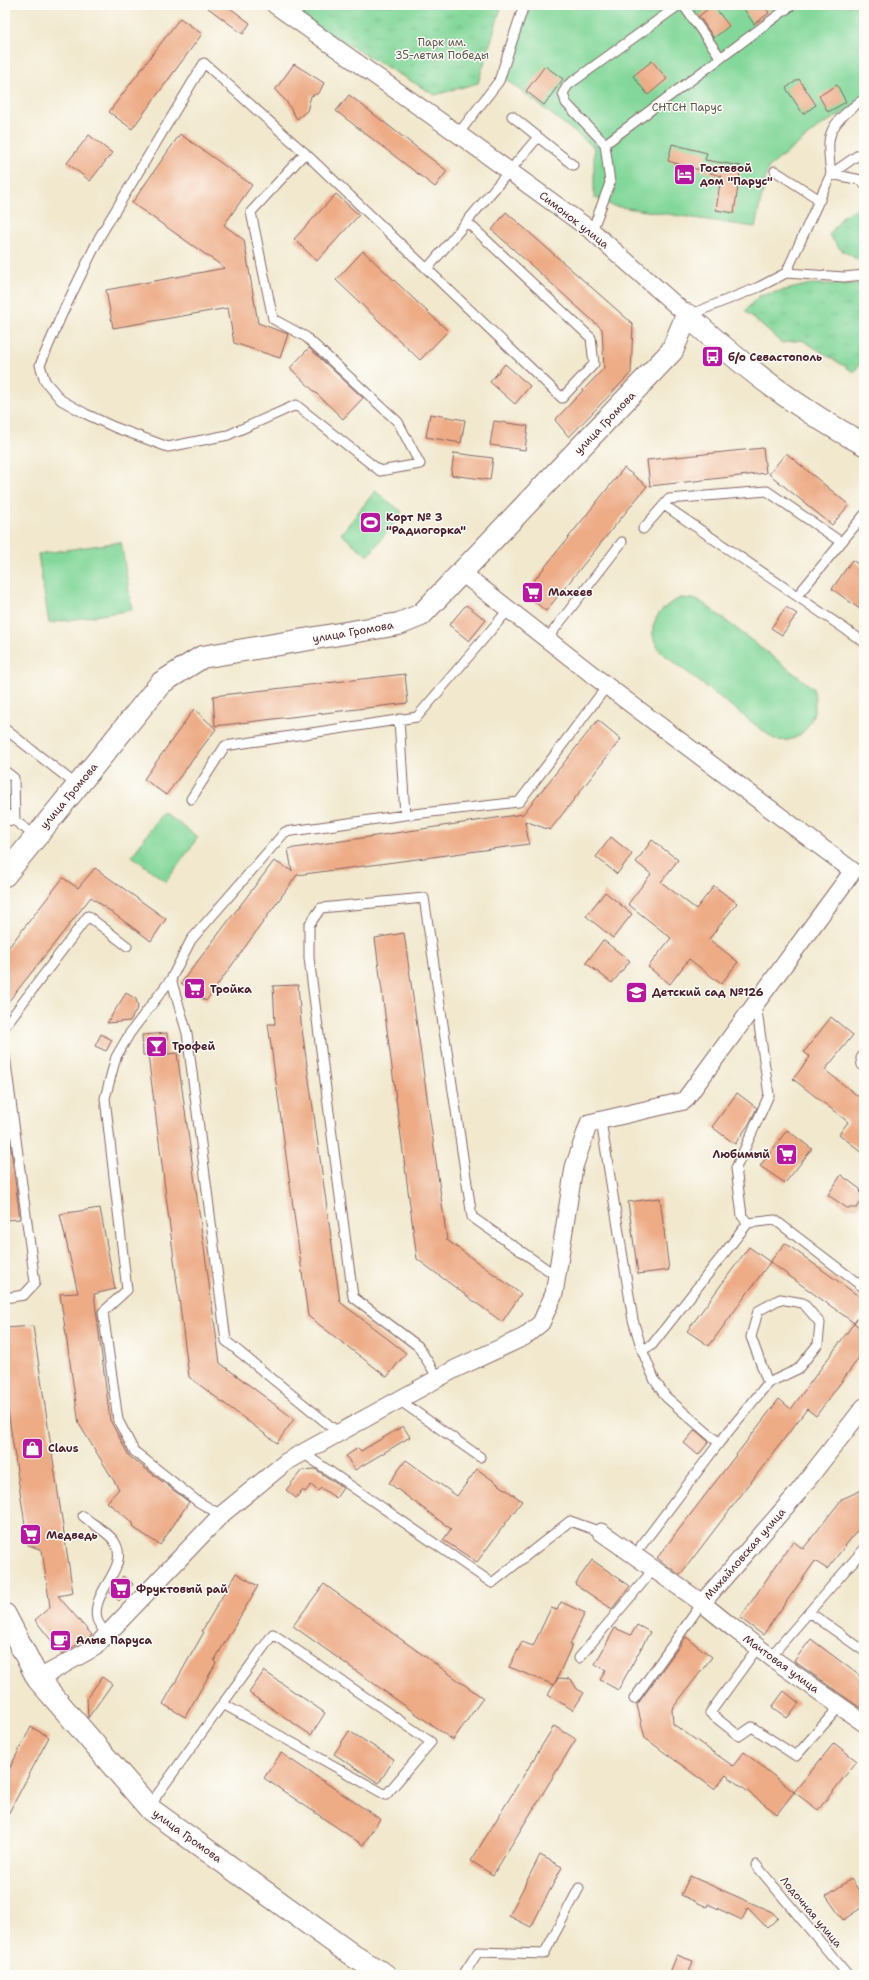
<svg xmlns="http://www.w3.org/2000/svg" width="869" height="1980" font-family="'Shantell Sans',sans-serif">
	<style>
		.grass { fill: url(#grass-tufts); stroke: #667b62 }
		.garden { fill: #83d79a; stroke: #667b62 }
		.building { fill: #edab86 }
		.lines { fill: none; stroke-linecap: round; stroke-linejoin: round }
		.service-casing { stroke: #846564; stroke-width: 11 }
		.minor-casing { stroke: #846564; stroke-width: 19 }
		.tertiary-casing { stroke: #846564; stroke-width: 24 }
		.service { stroke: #fff; stroke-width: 9 }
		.minor { stroke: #fff; stroke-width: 17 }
		.tertiary { stroke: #fff; stroke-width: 22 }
		.labels { text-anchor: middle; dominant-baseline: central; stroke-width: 3; stroke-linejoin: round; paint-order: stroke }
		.park-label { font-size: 11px; fill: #5b564c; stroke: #fdfcf7 }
		.poi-label { font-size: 11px; font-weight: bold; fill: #4a1f2b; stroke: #fdfcf7; text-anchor: start }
		.street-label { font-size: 11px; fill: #4a1f2b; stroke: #fdfcf7 }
	</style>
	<defs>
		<pattern id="grass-tufts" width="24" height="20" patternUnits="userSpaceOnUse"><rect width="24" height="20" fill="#83d79a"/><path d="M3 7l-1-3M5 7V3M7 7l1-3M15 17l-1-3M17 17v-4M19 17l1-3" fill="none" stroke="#73b885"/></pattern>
	</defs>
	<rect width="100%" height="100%" fill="#fdfcf7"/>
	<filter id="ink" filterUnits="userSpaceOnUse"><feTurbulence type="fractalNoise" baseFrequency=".025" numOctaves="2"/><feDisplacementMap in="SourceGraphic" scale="8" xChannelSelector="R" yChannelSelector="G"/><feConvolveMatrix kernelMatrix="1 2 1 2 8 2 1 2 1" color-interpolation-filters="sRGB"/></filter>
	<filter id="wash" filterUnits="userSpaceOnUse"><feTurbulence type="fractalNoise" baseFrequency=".012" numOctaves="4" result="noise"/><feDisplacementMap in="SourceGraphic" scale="16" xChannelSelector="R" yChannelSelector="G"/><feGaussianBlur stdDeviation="0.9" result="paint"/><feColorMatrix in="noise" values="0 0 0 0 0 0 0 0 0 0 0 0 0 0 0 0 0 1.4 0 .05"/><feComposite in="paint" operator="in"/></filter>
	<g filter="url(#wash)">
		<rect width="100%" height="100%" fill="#f1e8ce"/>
		<path class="grass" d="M280 5H502L478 83 435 95Z
			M864 205V260L860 261 840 249 829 235 844 215Z
			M811 284H864V358L854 372 802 340 782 343 745 311 759 296Z"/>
		<path class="garden" d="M531 5H864V101L820 126 768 168 755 227 613 206 594 197V147L506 79Z
			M375 491 402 512 368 556 341 534Z
			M121 542 132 610 49 623 38 554Z
			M681 598 693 599 703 603 813 688C821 713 804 748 774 739L661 652C643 630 657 607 681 598Z
			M163 812 198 837 166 882 132 856Z"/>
		<g id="blocks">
			<path class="building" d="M204 5H226L250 23 243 34Z
				M713 5 729 26 714 38 699 16Z
				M741 5H764L769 13 754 24Z
				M180 18 202 34 132 129 109 112Z
				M652 61 667 79 648 95 633 76Z
				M294 64 324 83 319 93 311 96 307 111 297 119 286 101 275 90Z
				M545 66 563 79 544 105 526 91Z
				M799 79 816 105 803 114 786 88Z
				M837 85 846 102 828 112 819 96Z
				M349 95 447 171 435 187 336 111Z
				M180 134 252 185 224 225 244 240 258 323 288 334 280 358 234 343 228 308 113 328 106 290 225 268 132 203Z
				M89 135 112 153 90 181 67 163Z
				M672 144 707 153 705 160 741 166 734 213 716 210 721 176 668 161Z
				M336 194 359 215 317 261 294 239Z
				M506 212 633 324 631 373 569 437 555 420 604 368 602 329 492 230Z
				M363 251 448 331 420 360 336 280Z
				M309 348 363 398 343 419 290 368Z
				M505 364 530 386 515 404 490 382Z
				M430 414 465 420 461 443 426 437Z
				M494 421 528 426 525 450 490 445Z
				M763 448 766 473 650 486 647 460Z
				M454 453 493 458 490 480 451 475Z
				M786 453 849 505 832 525 769 474Z
				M624 468 647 486 546 611 524 593Z
				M852 560 864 568V612L832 589Z
				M466 605 486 620 469 641 449 625Z
				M786 607 797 614 782 635 771 628Z
				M405 674 408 703 215 726 213 696Z
				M194 709 216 729 166 795 144 779Z
				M598 720 621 739 550 830 525 821 529 844 297 875 206 1001 181 983 274 861 292 871 288 849 523 814Z
				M611 837 632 854 617 874 596 857Z
				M652 840 678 860 661 882 696 909 714 886 737 903 709 939 738 962 721 984 689 959 670 984 648 967 671 938 628 904 651 874 636 862Z
				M95 868 166 919 151 941 91 897 5 1006V952L63 878 78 888Z
				M605 892 632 914 613 938 586 916Z
				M404 933 447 1240 521 1294 502 1322 417 1259 375 938Z
				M603 940 630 961 612 983 586 963Z
				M298 985 301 1022 340 1302 406 1353 387 1377 308 1316 268 1024H275L273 986Z
				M126 993 136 999 138 1007 130 1021 107 1023Z
				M831 1017 853 1035 825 1070 864 1101V1154L839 1134 848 1122 793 1079 810 1057 804 1052Z
				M167 1033 168 1054 177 1053 220 1363 294 1419 277 1443 189 1377 148 1055H143L142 1035Z
				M101 1034 112 1040 106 1051 95 1046Z
				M737 1093 757 1108 749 1124 735 1144 712 1127Z
				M787 1130 812 1149 785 1183 760 1166Z
				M10 1142 20 1219 5 1220V1143Z
				M841 1175 860 1189 862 1200 857 1208H847L828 1195Z
				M660 1198 669 1270 638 1274 628 1202Z
				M100 1208 115 1289 94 1294 110 1420 129 1456 189 1502 160 1545 134 1528 133 1523 107 1502 119 1489 79 1424 60 1294 78 1293 60 1214Z
				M785 1243 864 1300V1309L854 1323 770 1262Z
				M749 1247 770 1262 709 1346 687 1331Z
				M854 1323 864 1331V1351L816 1416 807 1409 680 1575 657 1558 779 1399 791 1409Z
				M33 1326 73 1593 58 1596 92 1635 62 1654 35 1620 50 1607 42 1550 28 1545 5 1390V1328Z
				M403 1426 410 1437 355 1470 346 1456 358 1448 361 1451Z
				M695 1430 709 1442 698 1455 684 1443Z
				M406 1460 457 1496 477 1469 522 1501 477 1562 443 1540 451 1529 389 1483Z
				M315 1469 343 1488 336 1498 321 1488 318 1491 311 1485 305 1492 302 1490 296 1498 286 1490 302 1470Z
				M864 1489V1522L827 1569 815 1561 763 1635 740 1618 793 1541 803 1549 842 1499Z
				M592 1560 630 1586 612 1609 575 1584Z
				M236 1573 258 1586 214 1661 216 1663 185 1717 163 1704 204 1632 202 1631Z
				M123 1576 133 1584 119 1601 110 1593Z
				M324 1584 483 1698 453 1740 293 1626Z
				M561 1602 585 1613 570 1644 572 1645 554 1685 509 1667 522 1642 533 1646 551 1608 557 1610Z
				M637 1625 650 1632 618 1690 600 1680 606 1670 595 1664 615 1628 631 1635Z
				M686 1637 712 1657 672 1709 673 1724 733 1766 744 1752 794 1792 777 1814 726 1775 714 1789 645 1738 637 1705Z
				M811 1639 864 1679V1707H859L794 1661Z
				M264 1671 325 1713 311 1735 249 1693Z
				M102 1677 112 1684 88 1718 87 1698Z
				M558 1678 571 1679 577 1689 584 1693 573 1710 548 1695Z
				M784 1691 799 1703 787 1718 772 1707Z
				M554 1726 576 1739 493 1875 471 1861Z
				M31 1727 49 1737 5 1820V1777Z
				M349 1731 394 1759 379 1783 334 1754Z
				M834 1743 857 1761 818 1810 794 1792Z
				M281 1753 380 1819 363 1845 264 1778Z
				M540 1855 562 1867 531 1927 509 1916Z
				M690 1876 772 1912 778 1918 767 1928 748 1908 742 1920 708 1904 707 1907 681 1895Z
				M851 1879 864 1898V1906L843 1920 826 1896Z
				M677 1955 693 1961 688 1975H669Z"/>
		</g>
	</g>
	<g filter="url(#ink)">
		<use href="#blocks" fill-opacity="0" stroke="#846564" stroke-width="1"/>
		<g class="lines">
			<defs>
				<path id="service" d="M683 5 721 58
					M864 99C850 109 830 123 829 142 828 152 830 164 831 174L861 180 864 184
					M512 116 573 165
					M458 134 499 81 524 5
					M605 144 566 103 563 93 568 85 679 5
					M305 153 251 212 273 319 306 337 398 422 420 464 380 471 296 405 228 435 168 447 114 427 86 414 61 400 45 381 40 365 62 314 100 236 204 63 297 146 305 153 427 269 538 137
					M775 171 820 200
					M592 231 610 183 605 144 792 5
					M427 269 562 398 594 364 591 338 467 222
					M786 273 844 277 864 275
					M689 315 759 287 786 273 831 174 864 151
					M664 505 864 642
					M643 529 669 499 767 491 841 542
					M797 596 864 515
					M547 639 622 542
					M5 729 78 786
					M5 771 14 778 15 821 5 813
					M191 799 225 746 417 717 509 609
					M405 815 519 802 607 686
					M8 820 15 821 36 836
					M171 979 191 940 285 832 405 815 399 719
					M5 1026 88 916 127 946
					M864 1054 861 1058 862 1065 864 1066
					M5 1056 35 1283 24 1295 5 1298
					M601 1121 633 1320 642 1350 652 1345 748 1223 775 1220 864 1288
					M748 1223 742 1216 736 1168 769 1095 756 1004
					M642 1350 655 1381 666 1397 719 1443 768 1383 798 1369 818 1344 820 1323 803 1303 780 1299 758 1311 751 1337 768 1383
					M438 1378 418 1346 353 1297 309 958V925L321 908 424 898 472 1217 558 1277
					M399 1400 480 1457
					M303 1453 492 1583 570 1521 601 1532
					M221 1515 197 1501 134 1451 118 1420 103 1312 127 1290 105 1098 116 1057 130 1033 171 979 187 1033 226 1341 339 1433
					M83 1516C92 1524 108 1532 114 1541 132 1568 90 1591 97 1619 98 1624 104 1630 107 1635
					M641 1546 719 1443
					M809 1612 864 1651
					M758 1647 710 1713 739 1736 752 1727 796 1756 839 1707
					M770 1657 864 1549
					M579 1658 653 1570
					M634 1699 702 1603
					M151 1809 157 1795 170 1777 273 1634 431 1742 386 1795 223 1704
					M756 1865 848 1975
					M463 1975 478 1952 544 1954 579 1888"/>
				<path id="minor" d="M275 5 458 134 592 231 687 315
					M601 1532 702 1603 795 1496 864 1407
					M702 1603 733 1628 776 1661 864 1723
					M38 1679 95 1647 221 1515 286 1462 455 1369 524 1337 541 1323 554 1294 574 1167 589 1123 684 1101 853 871 607 686 462 573"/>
				<path id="tertiary" d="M5 875 161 683 202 657 399 624 421 615 672 351 687 315C743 366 797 409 864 444
					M5 1615 38 1679 151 1810 355 1957 385 1975"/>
			</defs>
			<use href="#service" class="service-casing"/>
			<use href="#minor" class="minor-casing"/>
			<use href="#tertiary" class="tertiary-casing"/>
			<use href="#service" class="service"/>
			<use href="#minor" class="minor"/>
			<use href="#tertiary" class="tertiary"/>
		</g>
	</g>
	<defs>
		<symbol id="hotel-square" viewBox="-11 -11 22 22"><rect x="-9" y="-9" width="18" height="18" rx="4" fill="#b5179e" stroke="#fdfcf7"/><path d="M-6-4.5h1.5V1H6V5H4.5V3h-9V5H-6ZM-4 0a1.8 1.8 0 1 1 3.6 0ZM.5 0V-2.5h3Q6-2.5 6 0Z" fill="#fff"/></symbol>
		<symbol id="bus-square" viewBox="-11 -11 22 22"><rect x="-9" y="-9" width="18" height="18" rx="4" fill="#b5179e" stroke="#fdfcf7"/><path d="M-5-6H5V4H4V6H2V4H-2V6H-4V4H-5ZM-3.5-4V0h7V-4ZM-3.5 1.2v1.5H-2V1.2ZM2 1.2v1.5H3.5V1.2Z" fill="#fff"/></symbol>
		<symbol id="stadium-square" viewBox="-11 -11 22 22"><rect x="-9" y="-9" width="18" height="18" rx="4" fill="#b5179e" stroke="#fdfcf7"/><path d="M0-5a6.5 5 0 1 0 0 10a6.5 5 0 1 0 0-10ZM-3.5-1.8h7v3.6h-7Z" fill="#fff"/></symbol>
		<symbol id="supermarket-square" viewBox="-11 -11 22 22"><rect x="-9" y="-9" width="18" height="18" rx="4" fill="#b5179e" stroke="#fdfcf7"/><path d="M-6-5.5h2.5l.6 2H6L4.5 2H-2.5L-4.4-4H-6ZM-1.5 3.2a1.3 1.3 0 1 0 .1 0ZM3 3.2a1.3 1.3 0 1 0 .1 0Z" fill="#fff"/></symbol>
		<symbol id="school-square" viewBox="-11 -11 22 22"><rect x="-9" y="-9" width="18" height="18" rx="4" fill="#b5179e" stroke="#fdfcf7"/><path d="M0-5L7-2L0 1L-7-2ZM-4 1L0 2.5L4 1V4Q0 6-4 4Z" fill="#fff"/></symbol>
		<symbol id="bar-square" viewBox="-11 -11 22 22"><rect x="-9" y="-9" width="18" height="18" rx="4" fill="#b5179e" stroke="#fdfcf7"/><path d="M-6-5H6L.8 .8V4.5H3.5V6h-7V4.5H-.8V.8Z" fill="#fff"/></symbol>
		<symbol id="shop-square" viewBox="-11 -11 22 22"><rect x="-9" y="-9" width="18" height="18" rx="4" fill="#b5179e" stroke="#fdfcf7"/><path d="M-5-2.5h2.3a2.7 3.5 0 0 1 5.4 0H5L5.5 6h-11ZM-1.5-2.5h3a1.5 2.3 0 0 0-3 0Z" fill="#fff"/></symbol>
		<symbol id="cafe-square" viewBox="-11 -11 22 22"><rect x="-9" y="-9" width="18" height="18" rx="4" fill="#b5179e" stroke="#fdfcf7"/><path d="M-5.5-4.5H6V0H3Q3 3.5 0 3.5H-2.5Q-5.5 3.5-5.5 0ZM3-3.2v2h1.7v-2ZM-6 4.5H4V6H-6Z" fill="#fff"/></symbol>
	</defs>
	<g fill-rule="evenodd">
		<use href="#hotel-square" x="672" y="162" width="25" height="25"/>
		<use href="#bus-square" x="700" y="344" width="25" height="25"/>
		<use href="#stadium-square" x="358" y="510" width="25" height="25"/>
		<use href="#supermarket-square" x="520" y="580" width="25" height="25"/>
		<use href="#supermarket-square" x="182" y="976" width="25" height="25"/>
		<use href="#school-square" x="624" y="980" width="25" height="25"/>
		<use href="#bar-square" x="144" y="1034" width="25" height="25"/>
		<use href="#supermarket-square" x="774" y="1142" width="25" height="25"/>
		<use href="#shop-square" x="20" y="1436" width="25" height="25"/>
		<use href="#supermarket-square" x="18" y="1522" width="25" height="25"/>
		<use href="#supermarket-square" x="108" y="1576" width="25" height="25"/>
		<use href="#cafe-square" x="48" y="1628" width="25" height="25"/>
	</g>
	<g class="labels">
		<g class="park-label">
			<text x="442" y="42">Парк им.<tspan x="442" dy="13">35-летия Победы</tspan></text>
			<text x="687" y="107">СНТСН Парус</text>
		</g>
		<g class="poi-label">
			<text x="700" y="168">Гостевой<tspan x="700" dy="13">дом "Парус"</tspan></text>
			<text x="728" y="357">б/о Севастополь</text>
			<text x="386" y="517">Корт № 3<tspan x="386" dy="13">"Радиогорка"</tspan></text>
			<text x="548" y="592">Махеев</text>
			<text x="210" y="989">Тройка</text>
			<text x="652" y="992">Детский сад №126</text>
			<text x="172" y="1046">Трофей</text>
			<text x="770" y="1154" text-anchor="end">Любимый</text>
			<text x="48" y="1448">Claus</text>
			<text x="46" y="1535">Медведь</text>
			<text x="136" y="1589">Фруктовый рай</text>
			<text x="76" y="1640">Алые Паруса</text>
		</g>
		<g class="street-label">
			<text transform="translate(574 220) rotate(38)">Симонок улица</text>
			<text transform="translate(605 423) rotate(-46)">улица Громова</text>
			<text transform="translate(353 632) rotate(-10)">улица Громова</text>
			<text transform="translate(69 796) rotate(-50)">улица Громова</text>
			<text transform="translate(745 1554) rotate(-49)">Михайловская улица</text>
			<text transform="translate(781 1664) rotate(36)">Мачтовая улица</text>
			<text transform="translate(187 1836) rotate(36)">улица Громова</text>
			<text transform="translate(811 1912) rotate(50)">Лодочная улица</text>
		</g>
	</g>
	<rect width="869" height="1980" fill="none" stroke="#fdfcf7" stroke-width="20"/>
</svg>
